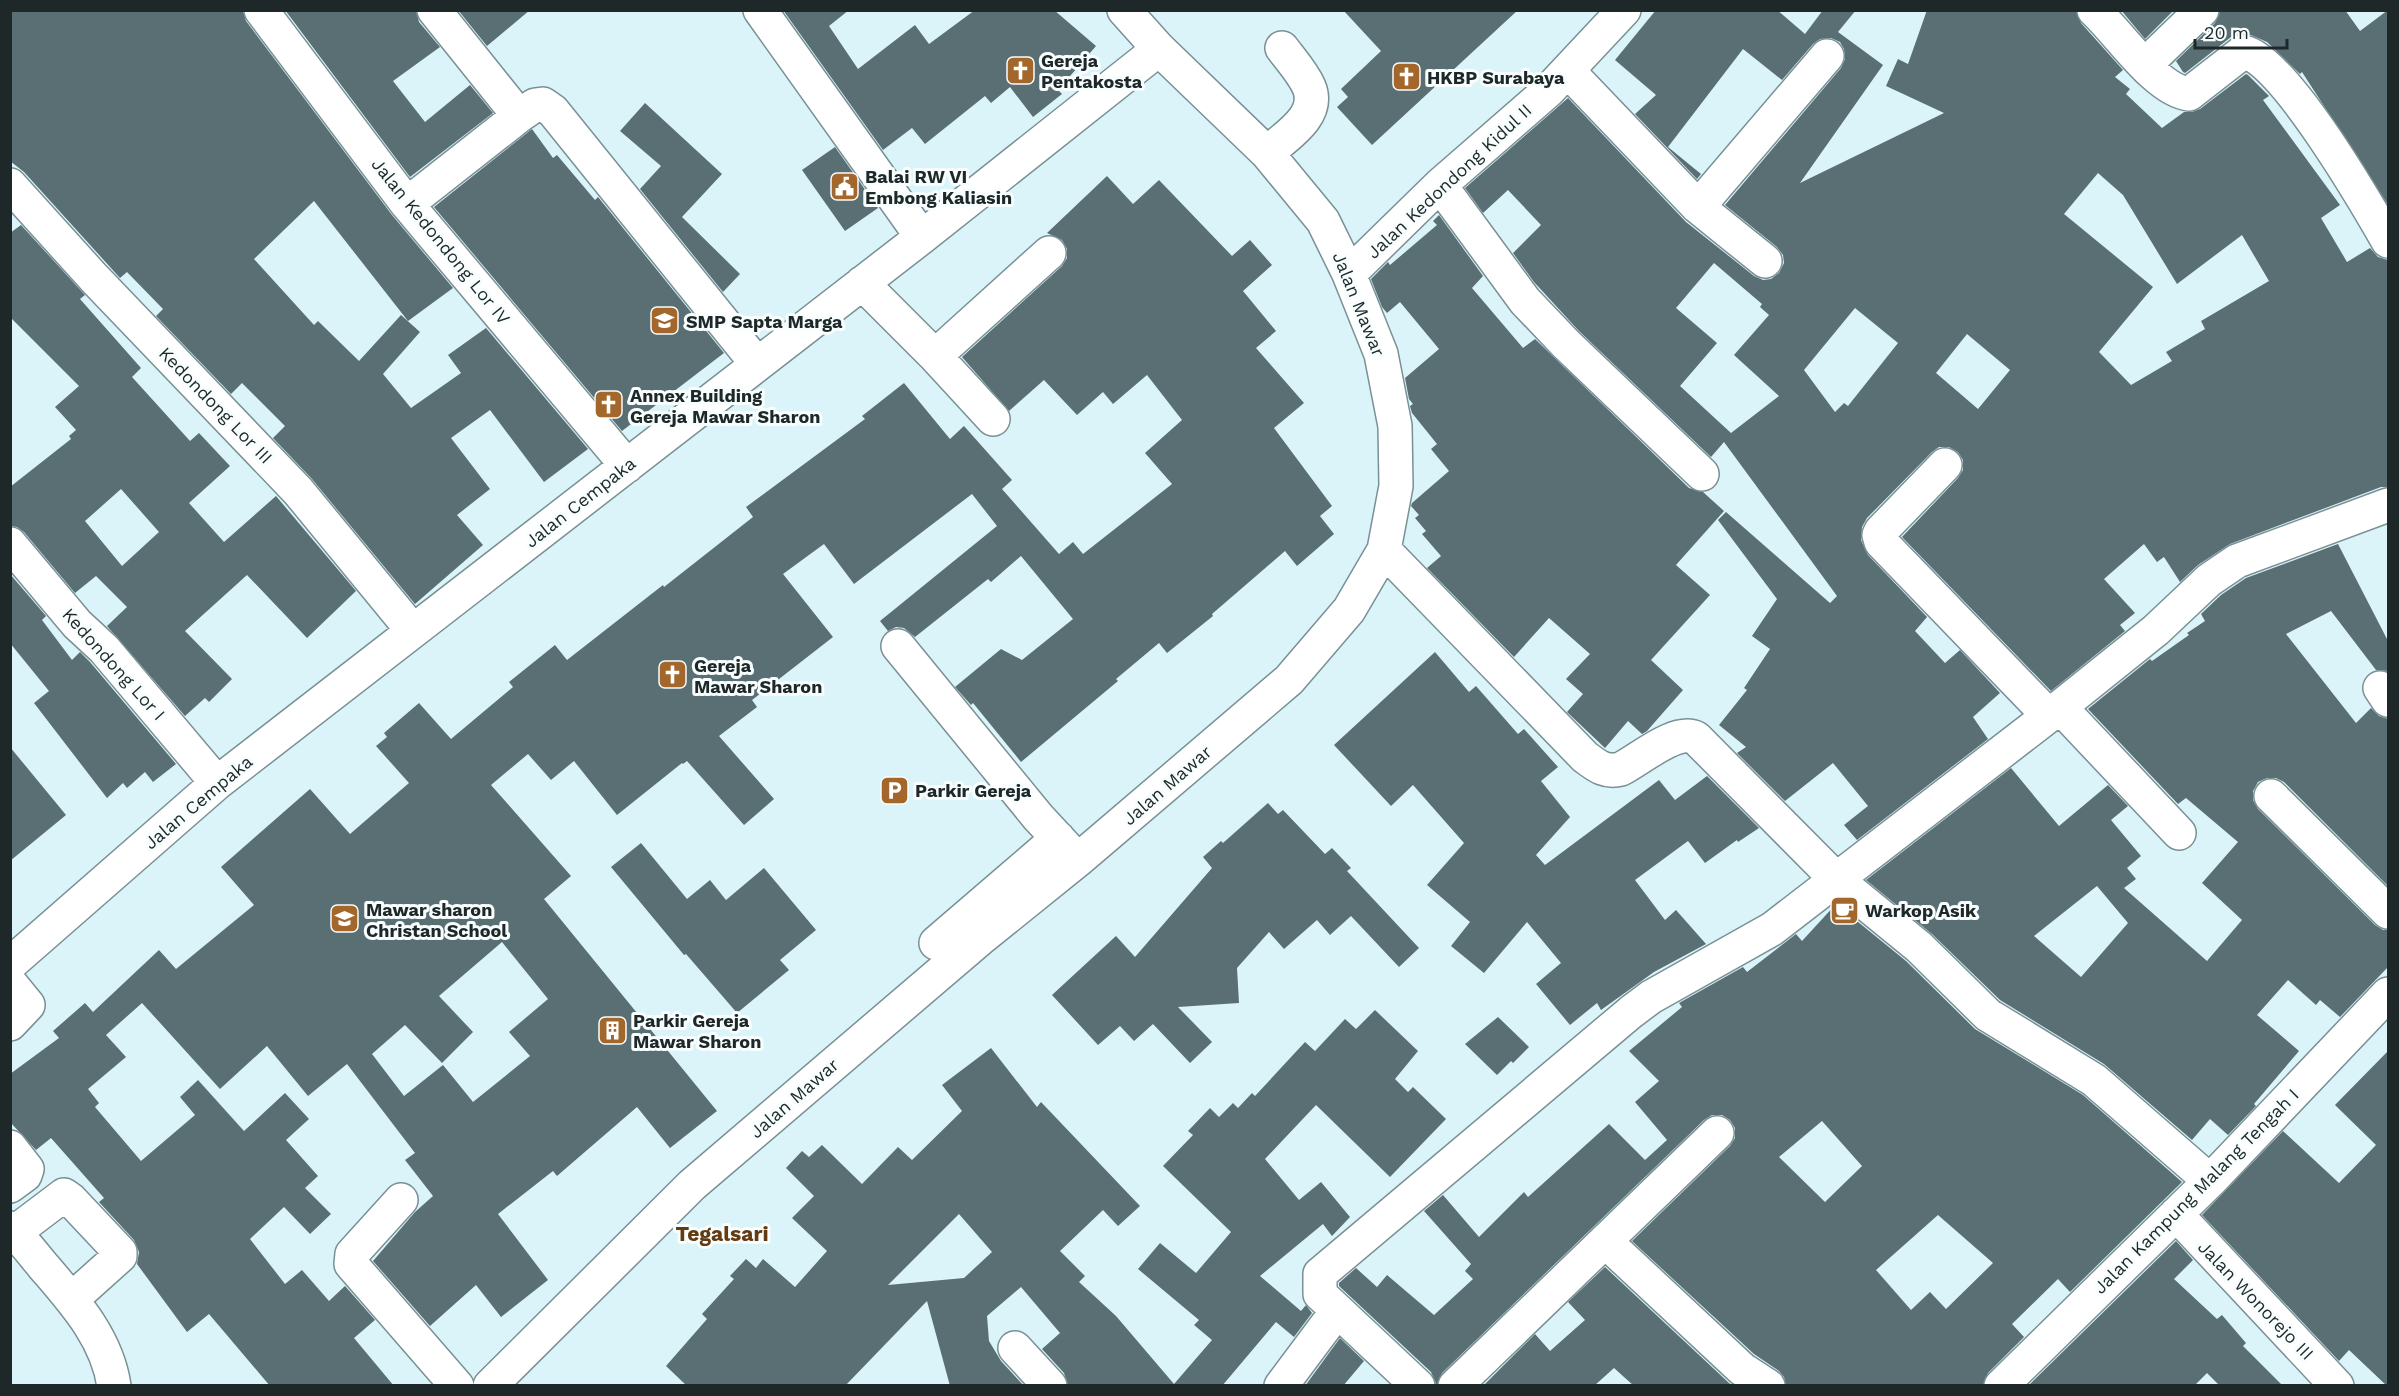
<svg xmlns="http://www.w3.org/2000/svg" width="2399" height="1396" font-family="'Work Sans',sans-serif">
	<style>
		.building { fill: #596f74; fill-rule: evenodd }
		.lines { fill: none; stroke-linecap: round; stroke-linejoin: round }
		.minor-casing { stroke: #799095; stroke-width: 36 }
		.minor { stroke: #fff; stroke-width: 33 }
		.labels { text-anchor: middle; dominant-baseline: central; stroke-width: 6; stroke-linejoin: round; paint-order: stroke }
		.poi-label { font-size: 18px; font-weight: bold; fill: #1e2829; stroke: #f8fdfe; text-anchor: start }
		.street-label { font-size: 18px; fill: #1e2829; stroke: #f8fdfe }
		.quarter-label { font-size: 21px; font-weight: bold; fill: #643a10; stroke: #f8fdfe }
	</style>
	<rect width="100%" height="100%" fill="#dbf4f9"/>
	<path class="building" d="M10 10H243L246 21 392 215 453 288 408 321 314 201 254 259 314 325 318 321 359 361 401 315 420 332 383 374 411 408 461 373 448 355 486 328 588 449 544 482 490 410 451 438 490 489 457 515 483 545 415 604 312 479 273 438 285 426 242 383 231 394 156 316 163 309 127 272 120 278 24 172 10 161Z
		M285 10H416L419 22 440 47 393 81 425 122 470 85 493 113 410 177Z
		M458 10H530L487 46Z
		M783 10H849L829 26 858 69 915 25 929 44 975 10H1054L1096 46 1058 90 1062 94 1033 117 1010 87 991 103 985 96 925 144 912 128 883 150Z
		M1343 10H1518L1372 145 1337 107 1348 97 1341 89 1381 51Z
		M1656 10H1777L1805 34 1823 10H1856L1838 32 1883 65 1800 183 1944 113 1886 86 1898 59 1908 64 1927 10H2076L2081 23 2123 70 2115 77 2130 89 2126 94 2162 128 2184 112H2192L2200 109 2246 74 2248 75 2269 96 2263 100 2340 205 2321 218 2347 262 2370 248 2378 257 2388 260V487H2381L2230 544 2198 565 2180 582 2164 557 2157 562 2144 544 2104 579 2135 613 2120 625 2125 631 2051 691 1902 537 1958 478 1963 470V460L1958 452 1949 447H1939L1932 452 1867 518 1862 527 1861 540 1868 555 1927 617 1915 631 1945 663 1960 650 2000 693 1973 717 1988 739 1857 840 1844 825 1868 806 1833 763 1785 801 1737 753 1746 747 1719 725 1747 690 1744 688 1770 649 1752 636 1777 599 1718 520 1726 512 1830 603 1837 596 1724 442 1711 457 1579 331 1534 282 1513 253 1541 225 1508 190 1483 213 1465 188 1568 98 1686 222 1754 276 1763 280 1771 279 1779 273 1784 263 1783 255 1777 247 1725 205 1841 68 1845 59 1844 49 1840 42 1831 38 1820 39 1813 44 1782 80 1743 49 1668 147 1701 174 1697 179 1635 114 1656 95 1615 60ZM2098 173 2123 195 2177 284 2242 235 2269 281 2201 321 2205 329 2166 352 2172 361 2131 385 2099 352 2153 287 2064 214ZM1714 263 1762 304 1760 307 1769 315 1734 355 1779 396 1731 433 1680 386 1717 343 1676 308ZM1855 308 1898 343 1848 406 1844 403 1835 412 1804 370ZM1967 334 2010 370 1978 409 1936 373Z
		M2121 10H2174L2145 39Z
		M2220 10H2345L2360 31 2388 10V205L2302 72 2300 74 2267 42 2251 35 2240 34 2231 37 2185 73 2183 72 2176 61 2215 23Z
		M645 103 722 174 682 217 740 274 723 292 640 189 661 166 620 131Z
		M532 129 553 158 557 155 595 200 598 197 724 353 622 431 434 207Z
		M835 147 878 208 845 231 802 170Z
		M1107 176 1133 204 1159 180 1232 256 1250 240 1272 265 1243 291 1276 331 1256 348 1304 403 1274 428 1332 506 1320 516 1334 534 1297 566 1285 551 1212 614 1213 616 1167 653 1159 643 1116 679 1118 681 1021 762 973 703 971 705 955 687 1001 649 1022 660 1073 619 1021 556 991 582 988 579 915 637 904 628 896 627 888 631 880 621 997 526 972 494 854 584 824 544 783 574 833 637 752 700 757 707 719 736 774 799 744 825 687 761 683 764 682 763 617 815 574 761 551 780 528 754 491 785 571 876 544 899 717 1111 670 1148 637 1107 557 1176 553 1171 498 1214 548 1280 501 1317 476 1285 430 1326 373 1261 415 1212 433 1196 405 1160 415 1153 347 1064 308 1096 267 1046 220 1089 142 1003 106 1035 126 1057 88 1089 99 1103 95 1107 141 1161 195 1115 180 1097 198 1080 244 1131 285 1093 309 1119 286 1140 318 1176 305 1188 331 1214 310 1234 284 1207 250 1239 285 1284 302 1270 329 1301 345 1286 375 1320 354 1338 394 1386H270L209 1314 187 1332 137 1264 139 1252 134 1240 99 1202 104 1198 51 1138 36 1150 10 1122V1074L59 1038 53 1031 85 1003 93 1012 159 950 176 969 254 905 221 867 310 789 350 834 409 783 376 746 387 737 384 733 419 703 451 739 513 687 509 682 555 645 567 660 663 585 664 587 753 517 746 507 865 419 862 416 904 383 950 439 964 426 1012 480 1002 489 1059 554 1073 542 1083 554 1172 484 1145 453 1182 420 1147 375 1113 404 1103 392 1077 415 1044 380 1009 411 962 357 1062 266 1067 258V249L1062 240 1047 233ZM502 942 548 999 509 1032 530 1056 473 1102 443 1065 404 1096 372 1054 405 1025 442 1063 473 1032 439 996Z
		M1439 215 1483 276 1472 288 1523 348 1535 339 1689 488 1703 492 1724 511 1676 565 1710 595 1651 660 1683 690 1647 731 1642 734 1628 721 1605 748 1567 712 1583 694 1566 679 1590 654 1549 618 1514 657 1427 568 1441 556 1422 534 1426 531 1415 518 1419 515 1411 506 1412 503 1449 471 1431 449 1437 444 1412 413 1410 406 1413 404 1409 399 1405 378 1439 349 1400 302 1387 313 1382 307 1371 279 1388 262 1390 265 1437 225 1433 221Z
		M21 225 85 295 80 299 141 368 132 377 190 441 199 433 230 466 189 503 224 542 276 496 356 591 307 638 247 575 185 631 232 679 209 702 205 698 185 716 107 626 127 607 96 576 75 593 24 532 17 527 10 526V487L71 439 69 436 76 430 55 407 79 386 10 317V233ZM121 489 159 532 122 566 85 521Z
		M2338 544 2388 641V671L2376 670 2331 611 2286 634 2356 723 2371 708 2379 716 2388 719V886L2284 782 2276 778H2267L2258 782 2253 791V800L2258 809 2375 925 2383 930H2388V967L2340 1017 2320 1000 2316 1005 2288 980 2257 1015 2299 1051 2254 1104 2256 1106 2228 1135 2210 1119 2192 1140 2104 1064 2000 1000 1932 934 1866 880 2011 768 2059 826 2108 785 2128 806 2111 820 2141 856 2127 868 2136 879 2124 888 2207 961 2242 920 2202 883 2238 842 2186 798 2178 804 2088 709 2150 659 2152 661 2189 635 2187 633 2205 621 2201 614 2221 595 2246 578ZM2097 886 2128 923 2081 977 2034 936Z
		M10 574 46 616 42 620 72 660 80 652 90 662 176 764 153 782 145 772 127 788 123 783 107 798 34 703 49 691 10 643Z
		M1435 652 1469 692 1476 686 1518 734 1524 729 1558 767 1541 781 1570 817 1536 855 1545 865 1659 780 1675 800 1707 776 1759 828 1738 842 1737 840 1705 863 1688 841 1635 880 1665 920 1676 910 1706 944 1654 972 1601 1010 1597 1003 1570 1025 1536 984 1561 963 1527 922 1484 973 1451 946 1470 922 1427 885 1464 843 1413 785 1391 806 1334 745Z
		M10 747 66 815 10 861Z
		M1268 803 1278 814 1283 810 1325 854 1332 848 1351 868 1347 871 1419 948 1399 967 1351 916 1330 935 1317 920 1284 949 1269 932 1237 968 1239 1003 1178 1007 1212 1042 1190 1063 1153 1024 1134 1041 1120 1026 1098 1045 1052 995 1116 936 1135 957 1212 868 1203 857 1221 841 1223 843Z
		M641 843 687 899 710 880 726 900 764 868 816 930 780 960 789 970 737 1013 686 954 684 955 611 867Z
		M1836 904 1906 961 1975 1029 2083 1095 2182 1182 2070 1292 2058 1279 2012 1324 2024 1337 1988 1373 1983 1386H1786L1784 1377 1779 1371 1754 1354 1632 1241 1730 1146 1735 1138V1128L1730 1120 1722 1115H1712L1704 1120 1442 1373 1437 1386 1431 1372 1339 1286V1283L1356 1268 1377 1287 1387 1275 1434 1315 1473 1279 1465 1271 1471 1264 1424 1211 1443 1195 1479 1237 1524 1192 1528 1197 1609 1124 1645 1160 1667 1140 1635 1102 1659 1081 1629 1051 1682 1007 1679 1003 1743 967 1747 972 1796 934 1802 941ZM1822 1121 1862 1166 1825 1202 1779 1157ZM1938 1215 1993 1263 1946 1309 1930 1292 1911 1310 1876 1270Z
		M1375 1010 1418 1051 1395 1079 1408 1092 1413 1087 1446 1119 1390 1177 1316 1105 1265 1159 1299 1200 1321 1182 1350 1217 1332 1236 1323 1224 1260 1276 1301 1311 1306 1305 1312 1313 1294 1337 1276 1322 1222 1386H1068L1064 1373 1042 1349 1060 1333 1021 1287 987 1316 989 1341 1001 1361 1024 1386H950L927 1301 845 1386H687L666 1366 707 1319 702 1314 734 1279 730 1276 746 1259 756 1268 763 1259 795 1287 827 1251 792 1218 814 1196 786 1168 802 1151 809 1157 822 1145 862 1184 898 1147 912 1160 962 1111 942 1085 991 1048 1037 1107 1041 1102 1140 1206 1118 1226 1103 1210 1060 1251 1085 1276 1079 1282 1116 1316 1174 1384 1212 1340 1194 1325 1199 1320 1138 1269 1160 1243 1196 1273 1231 1232 1163 1166 1193 1135 1188 1131 1210 1108 1219 1117 1233 1103 1238 1108 1252 1093 1255 1096 1305 1042 1315 1051 1345 1019 1356 1029ZM959 1214 992 1252 964 1278 888 1285Z
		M1498 1017 1529 1047 1513 1063 1511 1061 1497 1075 1465 1044Z
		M2388 1051V1386H2387L2349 1350 2339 1361 2202 1215 2283 1131 2339 1183 2376 1145 2335 1105Z
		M2176 1241 2193 1260 2174 1279 2217 1319 2222 1315 2246 1343 2243 1346 2283 1386H2220L2207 1373 2194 1386H2028Z
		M1605 1267 1729 1383 1733 1386H1634L1614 1368 1594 1386H1483L1535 1334 1550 1351 1585 1320 1568 1302Z
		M1340 1338 1364 1361 1343 1386H1305Z"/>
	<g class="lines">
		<defs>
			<path id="minor" d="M261 10 407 204 627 466
				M434 10 519 116 535 105 543 104 553 111 757 364
				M760 10 922 237
				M2094 10C2119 33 2156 90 2189 94L2243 52C2280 54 2368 206 2388 241
				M2145 65 2202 10
				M1568 71 1698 207 1765 261
				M1267 153C1286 136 1321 116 1309 87 1303 73 1291 60 1282 48
				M10 185 94 278 298 491 413 631
				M1440 185 1525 301 1566 344 1702 474
				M407 204 519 116
				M1698 207 1827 56
				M1349 274 1440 185 1549 90 1624 10
				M862 283 935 356 1049 253
				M935 356 993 419
				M1945 465 1881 531 1879 535 1881 542 2049 716
				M10 544 77 624 104 649 217 783
				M1384 550 1585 757C1597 766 1605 773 1621 769 1639 760 1676 728 1696 738L1837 880 1919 947 1988 1015 2094 1080 2210 1181
				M898 646 1038 817 1078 860
				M2380 688 2388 700
				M2060 707 2179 833
				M2271 796 2388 912
				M936 943 1058 838
				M10 964 217 783 922 237 1159 49
				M10 983 28 1005 10 1024
				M10 1147 27 1169 25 1175 10 1186
				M401 1200 352 1254 351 1264 457 1386
				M2176 1214 2337 1386
				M10 1228C23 1240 33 1254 44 1267 74 1302 107 1338 114 1386
				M15 1232 64 1195 71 1200 120 1252V1256L72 1299
				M1605 1241 1742 1369 1768 1386
				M1015 1348 1050 1386
				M490 1386 692 1185 980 939 1078 860 1289 680 1349 610 1384 550 1396 486 1395 426 1381 354 1349 274 1323 221 1267 153 1159 49 1124 10
				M1281 1386 1337 1311
				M1418 1386 1320 1294V1274L1631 1012 1651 997 1772 929 2060 707 2156 630 2209 580 2237 561 2388 505
				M1455 1386 1717 1133
				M2001 1386 2210 1181 2388 994"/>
		</defs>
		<use href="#minor" class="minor-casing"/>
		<use href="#minor" class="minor"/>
	</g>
	<defs>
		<symbol id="church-square" viewBox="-11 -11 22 22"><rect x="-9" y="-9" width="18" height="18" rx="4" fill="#a3662b" stroke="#f8fdfe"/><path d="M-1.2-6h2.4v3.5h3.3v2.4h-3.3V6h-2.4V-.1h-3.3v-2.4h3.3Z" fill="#fff"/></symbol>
		<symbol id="civic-square" viewBox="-11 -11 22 22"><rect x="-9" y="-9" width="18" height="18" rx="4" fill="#a3662b" stroke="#f8fdfe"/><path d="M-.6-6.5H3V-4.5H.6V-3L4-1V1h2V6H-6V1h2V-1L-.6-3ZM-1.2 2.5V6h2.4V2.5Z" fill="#fff"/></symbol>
		<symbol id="school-square" viewBox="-11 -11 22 22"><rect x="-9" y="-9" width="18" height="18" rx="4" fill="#a3662b" stroke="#f8fdfe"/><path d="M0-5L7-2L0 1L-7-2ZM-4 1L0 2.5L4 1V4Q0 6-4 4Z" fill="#fff"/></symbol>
		<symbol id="parking-square" viewBox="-11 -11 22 22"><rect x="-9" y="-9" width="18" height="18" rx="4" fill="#a3662b" stroke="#f8fdfe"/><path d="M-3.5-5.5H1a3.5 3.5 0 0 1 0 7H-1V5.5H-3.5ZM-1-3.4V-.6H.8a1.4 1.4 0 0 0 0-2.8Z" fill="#fff"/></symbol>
		<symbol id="cafe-square" viewBox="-11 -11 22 22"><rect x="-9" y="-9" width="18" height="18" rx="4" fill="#a3662b" stroke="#f8fdfe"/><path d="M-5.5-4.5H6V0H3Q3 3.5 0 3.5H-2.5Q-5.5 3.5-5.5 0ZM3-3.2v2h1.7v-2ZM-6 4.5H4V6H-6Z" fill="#fff"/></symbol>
		<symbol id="building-square" viewBox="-11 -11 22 22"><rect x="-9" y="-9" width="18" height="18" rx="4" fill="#a3662b" stroke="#f8fdfe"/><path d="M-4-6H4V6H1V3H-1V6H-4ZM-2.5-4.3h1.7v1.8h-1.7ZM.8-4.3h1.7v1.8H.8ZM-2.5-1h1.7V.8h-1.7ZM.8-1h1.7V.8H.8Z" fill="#fff"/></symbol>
	</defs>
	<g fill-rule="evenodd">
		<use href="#church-square" x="1004" y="54" width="33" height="33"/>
		<use href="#church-square" x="1390" y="60" width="33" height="33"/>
		<use href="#civic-square" x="828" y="170" width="33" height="33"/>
		<use href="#school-square" x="648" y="304" width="33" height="33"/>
		<use href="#church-square" x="592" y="388" width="33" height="33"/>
		<use href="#church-square" x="656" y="658" width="33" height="33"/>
		<use href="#parking-square" x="878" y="774" width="33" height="33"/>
		<use href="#cafe-square" x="1828" y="894" width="33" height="33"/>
		<use href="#school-square" x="328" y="902" width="33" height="33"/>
		<use href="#building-square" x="596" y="1014" width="33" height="33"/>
	</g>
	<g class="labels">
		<g class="poi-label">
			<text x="1041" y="60">Gereja<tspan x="1041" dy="21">Pentakosta</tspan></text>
			<text x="1427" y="77">HKBP Surabaya</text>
			<text x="865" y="176">Balai RW VI<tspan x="865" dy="21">Embong Kaliasin</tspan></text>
			<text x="686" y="321">SMP Sapta Marga</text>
			<text x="630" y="395">Annex Building<tspan x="630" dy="21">Gereja Mawar Sharon</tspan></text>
			<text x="694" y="665">Gereja<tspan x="694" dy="21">Mawar Sharon</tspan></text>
			<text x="915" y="790">Parkir Gereja</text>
			<text x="366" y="909">Mawar sharon<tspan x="366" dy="21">Christan School</tspan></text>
			<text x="1865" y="910">Warkop Asik</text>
			<text x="633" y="1020">Parkir Gereja<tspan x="633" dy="21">Mawar Sharon</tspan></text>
		</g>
		<g class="street-label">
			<text transform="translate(1449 181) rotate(-43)">Jalan Kedondong Kidul II</text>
			<text transform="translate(441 241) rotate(51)">Jalan Kedondong Lor IV</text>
			<text transform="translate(1359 304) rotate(68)">Jalan Mawar</text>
			<text transform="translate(216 405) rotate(46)">Kedondong Lor III</text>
			<text transform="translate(580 502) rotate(-38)">Jalan Cempaka</text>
			<text transform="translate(114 664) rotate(48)">Kedondong Lor I</text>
			<text transform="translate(1167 785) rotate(-41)">Jalan Mawar</text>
			<text transform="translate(198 802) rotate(-40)">Jalan Cempaka</text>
			<text transform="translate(794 1098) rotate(-41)">Jalan Mawar</text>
			<text transform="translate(2196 1191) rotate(-45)">Jalan Kampung Malang Tengah I</text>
			<text transform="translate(2256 1300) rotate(46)">Jalan Wonorejo III</text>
		</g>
		<g class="quarter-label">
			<text x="722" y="1233">Tegalsari</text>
		</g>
	</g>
	<rect width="2399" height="1396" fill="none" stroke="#1e2829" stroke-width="24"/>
	<path d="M2195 39v9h92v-9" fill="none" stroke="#1e2829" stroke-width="3"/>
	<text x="2204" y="39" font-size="18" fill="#1e2829" stroke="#f8fdfe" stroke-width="4.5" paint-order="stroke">20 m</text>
</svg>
